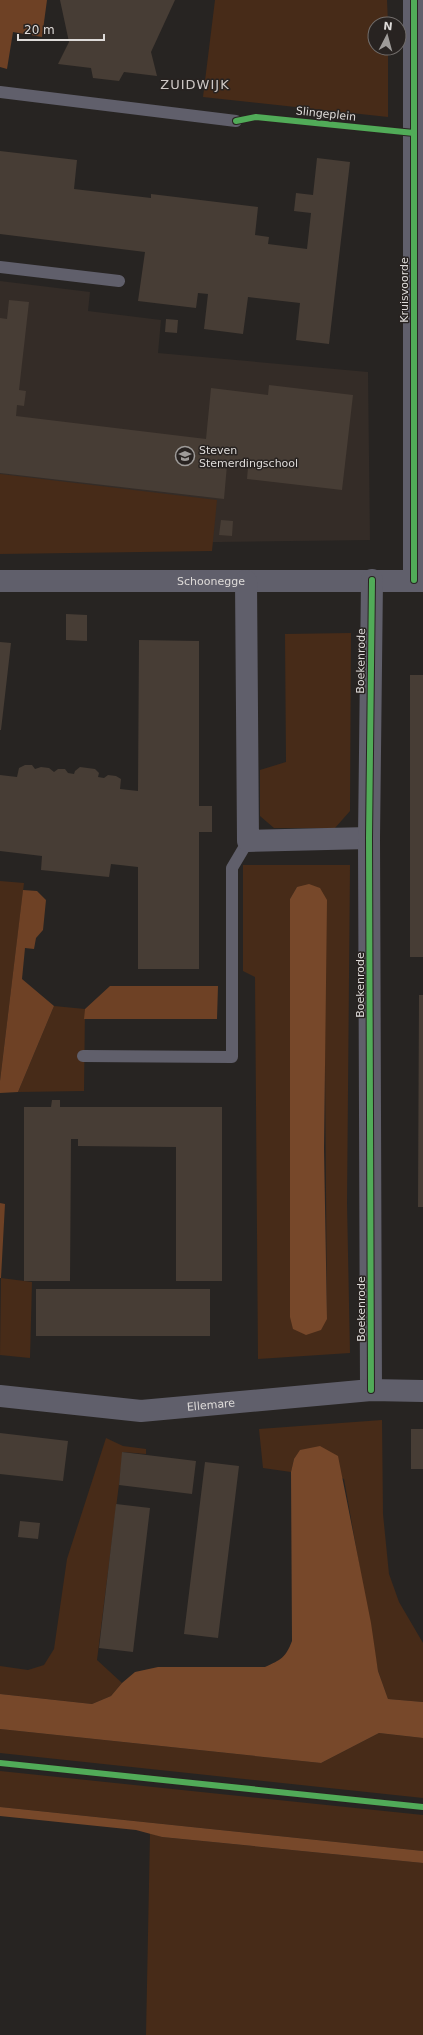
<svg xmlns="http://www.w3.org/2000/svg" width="423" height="2035" font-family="'DejaVu Sans',sans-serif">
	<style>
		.built { fill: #342c27 }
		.green { fill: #472b18; fill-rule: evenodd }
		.forest { fill: #6e4125 }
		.water { fill: #77482a }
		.building { fill: #473d35 }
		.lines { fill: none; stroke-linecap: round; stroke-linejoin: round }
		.lane { stroke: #605f6b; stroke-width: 12 }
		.street { stroke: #605f6b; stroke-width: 22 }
		.cycleway-casing { stroke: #282321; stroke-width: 8 }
		.cycleway { stroke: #51ab58; stroke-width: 6 }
		.labels { text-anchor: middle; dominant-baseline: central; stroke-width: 3; stroke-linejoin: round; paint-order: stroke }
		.street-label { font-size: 11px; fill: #dedbd9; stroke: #282321 }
		.poi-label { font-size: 11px; fill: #dedbd9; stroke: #282321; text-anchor: start }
		.quarter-label { font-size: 13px; letter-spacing: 1px; fill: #cec8c5; stroke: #282321 }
	</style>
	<rect width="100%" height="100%" fill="#272422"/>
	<path class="built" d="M0 281 90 292 88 311 161 320 158 353 368 372 370 540 0 545Z"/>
	<path class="green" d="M215 0H387L388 24H375V48H388V117L203 97Z
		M0 474 217 500 212 551 0 554Z
		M351 633 350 811 335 828H274L260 816V770L286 762 285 634Z
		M243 865H350L347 1203 350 1353 258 1359 255 977 243 971ZM297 887 325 1064 327 1319 290 1317V899Z
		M0 881 24 883 0 1081Z
		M54 1006 85 1009 84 1091 18 1092Z
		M1 1278 32 1282 30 1358 0 1355Z
		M382 1420 383 1514 389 1574 399 1602 423 1643V1702L388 1699 378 1671 344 1479 294 1459 291 1472 263 1468 259 1429Z
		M106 1438 123 1446 146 1449V1454L123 1452 97 1660 122 1683 111 1696 92 1704 0 1694V1666L28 1670 44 1665 54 1649 67 1559Z
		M0 1729 321 1763 379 1733 423 1738V1798L0 1753Z
		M0 1771 423 1815V1851L0 1807Z
		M150 1833 162 1837 423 1863V2035H146Z"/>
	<path class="forest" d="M0 0H47L42 37 13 32 7 69 0 67Z
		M23 890 37 891 46 900 43 930 36 938 34 949 25 948 22 979 54 1006 18 1092 0 1093V1081Z
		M110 986H218L217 1019H84L85 1009Z
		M0 1203 5 1204 1 1278H0Z"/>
	<path class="water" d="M309 884 320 888 327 900 324 1149 327 1319 321 1330 306 1335 293 1329 290 1317V899L297 887Z
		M320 1446 338 1456 371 1623 378 1671 388 1699 423 1702V1738L379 1733 321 1763 0 1729V1694L92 1704 111 1696 122 1683 135 1672 158 1667H265C281 1660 286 1657 292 1641L291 1472 294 1459 300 1450Z
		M0 1807 423 1851V1863L162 1837 136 1830 0 1816Z"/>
	<path class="building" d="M60 0H175L151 52 157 76 124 72 119 81 93 78 91 68 58 64 69 42Z
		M0 151 77 160 74 189 151 198V194L258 207 255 235 269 237 268 244 307 249 311 213 294 211 296 193 313 195 317 158 350 162 329 344 296 340 300 303 248 297 243 334 204 329 208 294 198 293 196 308 138 301 145 252 0 234Z
		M9 300 29 302 19 390 26 391 24 406 17 405 16 416 206 439 211 388 268 395 269 385 353 395 342 490 247 479 248 467 227 465 224 499 0 473V318L7 319Z
		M166 319 178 320 177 333 165 332Z
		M221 520 233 521 232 536 219 535Z
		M66 614 87 615V641L66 640Z
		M139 640 199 641V806H212V832H199V969H138V867L111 864 109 877 41 870 42 856 0 851V775L17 777 19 768 25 765H32L35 769 41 767 49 768 54 772 58 769H65L68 773 74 774 75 771 80 767 95 769 99 773 98 777 104 778 108 775 116 776 121 779 120 789 138 791Z
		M0 642 11 643 1 730H0Z
		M410 675H423V957H410Z
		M419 995H423V1207H418Z
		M52 1100H60V1107H222V1281H176V1147L78 1146V1139H71L70 1281H24V1107H51Z
		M36 1289H210V1336H36Z
		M411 1429H423V1469H411Z
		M0 1433 68 1441 63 1481 0 1474Z
		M122 1452 196 1461 192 1494 119 1485Z
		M205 1462 239 1466 218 1638 184 1634Z
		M116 1504 150 1508 133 1652 99 1648Z
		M20 1521 40 1523 38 1539 18 1537Z"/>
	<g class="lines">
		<path class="lane" d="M0 92 236 121
			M0 267 119 281
			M83 1056 232 1057V868L248 841"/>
		<g class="street">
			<path d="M414 0V580"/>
			<path id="s1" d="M0 581H423"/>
			<path d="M246 581 248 841 369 838"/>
			<path d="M371 1390 369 838 372 580"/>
			<path id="s2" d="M0 1396 141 1411 371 1390 423 1391"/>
		</g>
		<defs>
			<path id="cycleway" d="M414 0V580
				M236 121 256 117 414 133
				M371 1390 369 838 372 580
				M0 1763 423 1807"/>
		</defs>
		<use href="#cycleway" class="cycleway-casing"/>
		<use href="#cycleway" class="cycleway"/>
	</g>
	<defs>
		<symbol id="school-ring" viewBox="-11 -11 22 22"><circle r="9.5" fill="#282321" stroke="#9e9b99" stroke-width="1.5"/><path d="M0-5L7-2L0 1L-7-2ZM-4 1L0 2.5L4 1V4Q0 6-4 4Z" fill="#9e9b99"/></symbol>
	</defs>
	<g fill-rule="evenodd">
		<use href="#school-ring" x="174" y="445" width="22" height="22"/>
	</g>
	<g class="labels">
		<g class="street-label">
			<text transform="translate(326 114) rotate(6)">Slingeplein</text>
			<text transform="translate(404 290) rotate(-90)">Kruisvoorde</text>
			<text stroke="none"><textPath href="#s1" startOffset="211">Schoonegge</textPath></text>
			<text transform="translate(361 661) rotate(-89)">Boekenrode</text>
			<text transform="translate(360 985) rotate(-90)">Boekenrode</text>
			<text transform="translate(361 1309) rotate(-90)">Boekenrode</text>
			<text stroke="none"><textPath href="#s2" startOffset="212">Ellemare</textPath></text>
		</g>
		<g class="poi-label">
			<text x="199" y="450">Steven<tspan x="199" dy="13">Stemerdingschool</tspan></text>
		</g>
		<g class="quarter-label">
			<text x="195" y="84">ZUIDWIJK</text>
		</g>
	</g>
	<g transform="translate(387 36) rotate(6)"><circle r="19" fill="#282321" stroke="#716d6b"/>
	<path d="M0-3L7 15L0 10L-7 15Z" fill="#9e9b99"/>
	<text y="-6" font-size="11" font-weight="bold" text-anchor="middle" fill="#dedbd9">N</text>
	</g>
	<path d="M18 34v6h86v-6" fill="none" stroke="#dedbd9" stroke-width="2"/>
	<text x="24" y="34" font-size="12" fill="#dedbd9" stroke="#282321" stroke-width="3" paint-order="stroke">20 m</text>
</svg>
